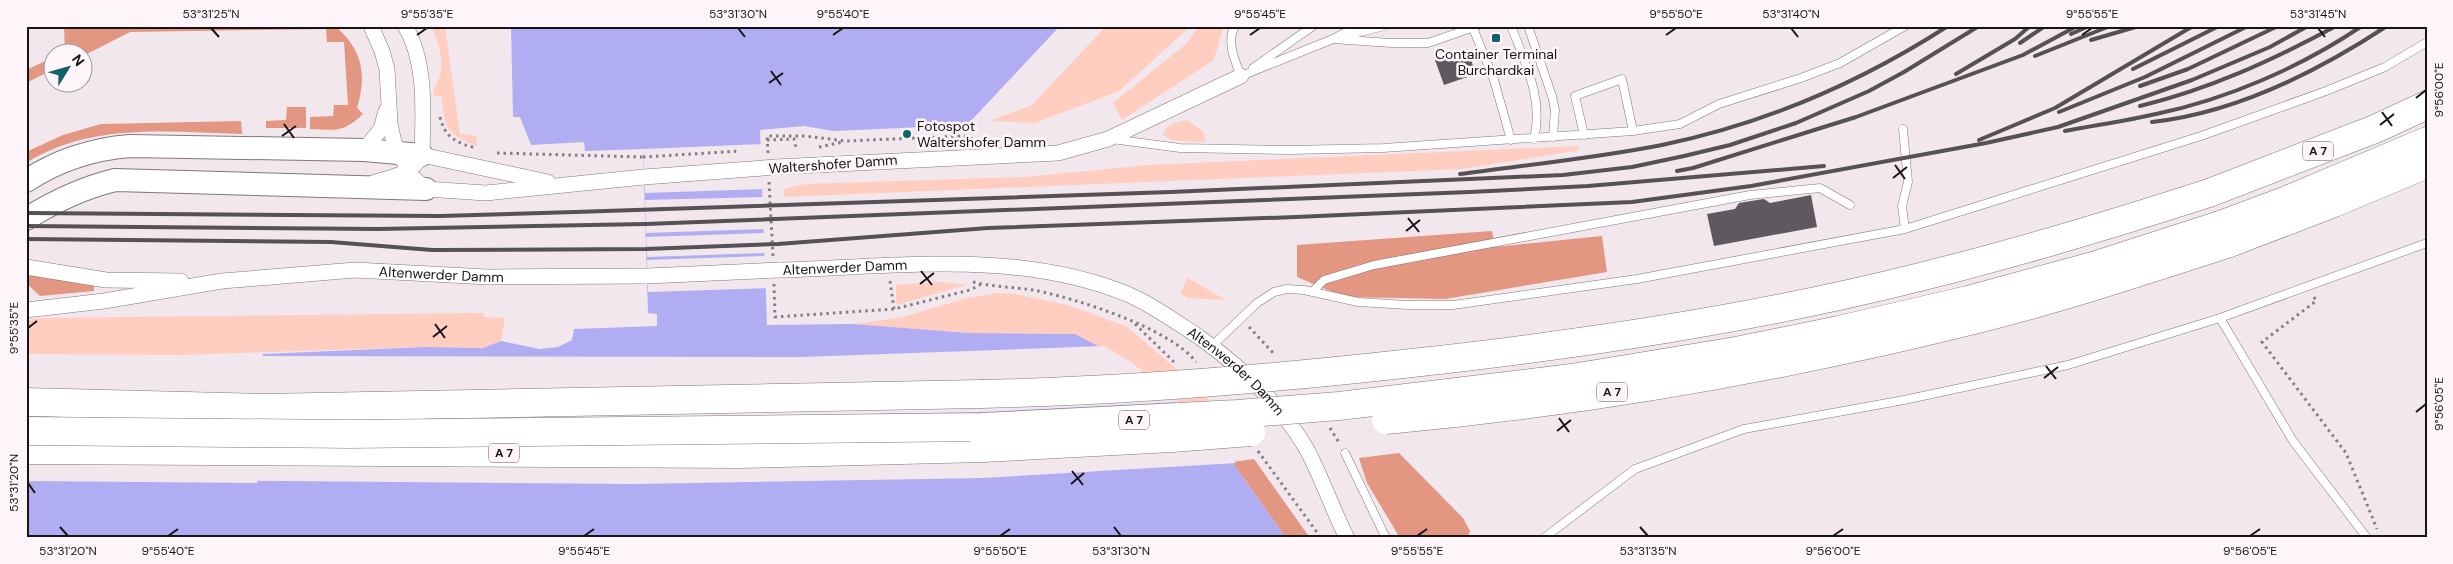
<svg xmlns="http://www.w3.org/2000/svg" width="2453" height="564" font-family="'DM Sans',sans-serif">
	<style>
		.green { fill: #ffcec1 }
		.forest { fill: #e39681 }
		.water { fill: #b1adf2 }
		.pier { fill: #f2e7ed }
		.building { fill: #5e5961 }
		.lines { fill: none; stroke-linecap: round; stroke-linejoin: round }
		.lane-casing { stroke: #81777c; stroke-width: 9 }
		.street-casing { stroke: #81777c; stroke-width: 16 }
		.secondary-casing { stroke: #81777c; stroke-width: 24 }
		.highway-casing { stroke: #81777c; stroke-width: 29 }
		.path { stroke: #857e82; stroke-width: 3; stroke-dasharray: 2.5 4; stroke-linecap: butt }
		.lane { stroke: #fff; stroke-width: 8 }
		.street { stroke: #fff; stroke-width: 15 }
		.secondary { stroke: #fff; stroke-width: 22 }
		.highway { stroke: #fff; stroke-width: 28 }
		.rail { stroke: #565154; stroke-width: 4 }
		.street-bridge-casing { stroke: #81777c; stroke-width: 16; stroke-linecap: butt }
		.highway-bridge-casing { stroke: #81777c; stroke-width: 29; stroke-linecap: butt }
		.path-bridge { stroke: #857e82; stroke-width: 3; stroke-dasharray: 2.5 4; stroke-linecap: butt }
		.street-bridge { stroke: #fff; stroke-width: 15 }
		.highway-bridge { stroke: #fff; stroke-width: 28 }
		.ticks { fill: none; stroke: #171416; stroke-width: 2 }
		.poi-dot { fill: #116169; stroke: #fef5fa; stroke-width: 2 }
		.labels { text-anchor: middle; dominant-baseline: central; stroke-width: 5; stroke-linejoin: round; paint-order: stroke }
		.shield { fill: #fef5fa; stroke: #5c585a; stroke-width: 1 }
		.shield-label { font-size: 12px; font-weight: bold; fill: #171416 }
		.poi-label { font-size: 14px; fill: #171416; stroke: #fef5fa }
		.street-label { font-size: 14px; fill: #171416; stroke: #fef5fa }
		.neatline { fill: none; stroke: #171416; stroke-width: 2 }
		.ticks-label { font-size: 12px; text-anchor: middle; fill: #171416 }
	</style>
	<rect width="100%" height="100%" fill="#f2e7ed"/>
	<path class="green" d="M431 26H445L460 134 476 136 477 146C445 133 446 130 441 96H434L433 91C447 71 441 47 431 26Z
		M1106 26H1191L1119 91 1035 123 989 121 1032 105Z
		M1199 26H1224L1214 60 1122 120 1113 103 1186 44Z
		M1187 120 1203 131 1206 142C1195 141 1169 144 1163 134 1168 124 1176 122 1187 120Z
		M1578 146 1580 150 1462 169 785 197 783 189 804 184 1024 177 1148 165Z
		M1188 277V278L1226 300 1188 298 1180 293Z
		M941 282 966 285 896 305V285Z
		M995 293 1016 294 1067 305 1126 326 1201 390 1221 414 1193 418 1075 334 969 333 853 324 903 317 967 298Z
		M484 313V317L505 318 501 341 483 348 425 347 181 355 26 354V320L41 318Z"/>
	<path class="forest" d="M64 26H335C363 50 367 75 357 108L363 114C343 133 336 130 310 129V117L333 116 334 105H348L344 42H327L326 29 130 32 83 56 82 52H65Z
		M52 58V70L26 83V70Z
		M287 107H306V128H266V121L286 120Z
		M241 121 242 134C169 132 91 122 26 163V152L63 135 101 124Z
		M1492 231 1495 247 1602 236 1607 272 1445 299 1344 297 1297 277V245Z
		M26 275 94 284V291L40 296 26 283Z
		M1399 453 1463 518 1470 531 1467 538H1400L1367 483 1359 458Z
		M1254 459 1310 538H1286L1232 462Z"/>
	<path class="water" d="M511 26H1060L967 125 834 131 804 126 760 130 767 325 853 324 969 333 1075 334 1100 347 1165 391 1232 462 1286 538H26V481L257 483 263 354 425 347 483 348 501 341 540 349 558 347 572 340 574 329 657 326V314L648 313 643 149 585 151 584 142 531 145 520 117H513Z"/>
	<path class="pier" d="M763 144 765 189 645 193 643 149Z
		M765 197 766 229 646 233 645 200Z
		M766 233 767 253 647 257 646 237Z
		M767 256 768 288 648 292 647 260Z
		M1104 346 1131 362 1179 402 984 412 632 418 257 420 260 356 802 357Z
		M1195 416 1236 463 983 478 635 484 26 479 254 480 257 421Z"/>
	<path class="building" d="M1467 49 1476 74 1444 85 1435 60Z
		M1811 195 1817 227 1714 246 1707 214 1735 209 1739 203 1751 201 1764 199 1770 203Z"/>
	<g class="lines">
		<defs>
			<path id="lane" d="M1235 26C1226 40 1235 62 1241 76
				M1511 26C1525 63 1544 99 1534 139
				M1528 26 1552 96 1555 110 1553 137
				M1473 28 1494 80 1511 140
				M1344 36 1384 26
				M1333 39 1391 43H1428L1477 26
				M1253 68 1313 26
				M1241 76 1333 39 1357 26
				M1903 129 1908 182 1902 206 1905 229
				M1584 135 1575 96 1622 79 1633 131
				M1112 139 1180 148 1290 150 1383 148 1633 131 1680 124 1719 104 1801 78 1840 63 1905 26
				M1312 292 1324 280 1374 265 1750 195 1820 188 1850 205
				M2220 318 2293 441 2367 538
				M1212 346 1257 303 1274 292 1287 289 1304 290 1358 302 1408 305H1453L1637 279 1905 229 2201 136 2326 91 2385 67 2427 42
				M1345 453 1386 538
				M1544 538 1635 469 1744 429 1904 400 2068 365 2220 318 2427 243"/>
			<g id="street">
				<path d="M371 26 382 51 387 69 390 124 394 142 411 176 426 189 486 193 644 177"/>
				<path d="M364 150 381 129 386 111"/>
				<path d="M422 155 548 182"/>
				<path d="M776 167 1058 153 1108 139 1241 76"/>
				<path d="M375 182C394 177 413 173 422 155 423 115 427 62 405 26"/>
				<path d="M26 267 106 280 181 281"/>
				<path id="s1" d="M779 270C895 267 1017 249 1127 294 1153 305 1176 322 1199 337 1240 366 1280 404 1306 448 1322 477 1332 509 1347 538"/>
				<path id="s2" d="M26 310 104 301 222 281 355 270 488 277 647 276"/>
			</g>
			<path id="secondary" d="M26 181C58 160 92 149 130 146L364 150 422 155
				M26 219C55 201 82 188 115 180L426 189"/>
			<path id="highway" d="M2209 193 2375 129 2427 105
				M2220 225 2287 200 2427 141
				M2227 244 2334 203 2427 164
				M26 402 263 408 980 394
				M26 450 739 454 983 448"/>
		</defs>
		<use href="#lane" class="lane-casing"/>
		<use href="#street" class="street-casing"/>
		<use href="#secondary" class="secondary-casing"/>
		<use href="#highway" class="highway-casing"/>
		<path class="path" d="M440 117C445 138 457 143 476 148
			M767 140 794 139 796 148
			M819 147 843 142
			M497 153 643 157
			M768 153 767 136H804L846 141 964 136 976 140
			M769 182 773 256
			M890 281 894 309
			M973 282C993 287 1013 287 1033 290 1075 298 1170 328 1196 362
			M774 284 775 317 894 309 970 290 980 285
			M2314 297 2316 301 2262 342 2346 453 2377 529
			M1135 324 1175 363
			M1249 327 1275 355
			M1330 428 1340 444
			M1258 451 1321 538"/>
		<use href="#lane" class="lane"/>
		<use href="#street" class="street"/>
		<use href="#secondary" class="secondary"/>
		<use href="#highway" class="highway"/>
		<path class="rail" d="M2071 34 2089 26
			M2091 40 2139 26
			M2020 43 2045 26
			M2035 56 2110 26
			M2133 69 2219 26
			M1956 74 2015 39 2030 26
			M2140 86 2188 69 2278 26
			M2140 106C2210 89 2273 60 2336 26
			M2059 112 2145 77 2248 26
			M2152 122C2236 113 2317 72 2387 26
			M2065 131C2096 125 2126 121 2156 114 2228 99 2301 67 2362 26
			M1979 140 2055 108 2193 26
			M1677 171 1693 168 1856 117 2023 55 2077 26
			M1460 174C1527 165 1596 158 1662 145 1764 124 1861 82 1948 26
			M26 213 440 216 575 212 1171 192 1563 175 1632 167 1684 156 1730 145 1796 123 1869 91 1904 72 1979 26
			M26 226 377 229 646 224 1470 192 1588 186 1824 166
			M26 239 331 242 432 250 646 249 778 244 988 228 1296 217 1632 202 1751 186 1986 143 2058 127 2192 80 2270 47 2308 26"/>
		<defs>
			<path id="street-bridge" d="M644 177 776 167
				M647 276 779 270"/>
			<path id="highway-bridge" d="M980 394C1125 391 1269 379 1412 363 1583 344 1753 319 1920 277 2017 253 2113 224 2209 193
				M1386 420C1584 402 1781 368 1974 320 2059 299 2143 271 2227 244
				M26 431 350 434 982 427 1237 414 1339 406 1572 378 1736 351 1839 330 1968 300 2093 266 2220 225
				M983 448 1172 438 1251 432"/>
		</defs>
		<use href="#street-bridge" class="street-bridge-casing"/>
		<use href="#highway-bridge" class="highway-bridge-casing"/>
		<path class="path-bridge" d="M643 157 740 151"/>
		<use href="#street-bridge" class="street-bridge"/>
		<use href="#highway-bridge" class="highway-bridge"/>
	</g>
	<path class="ticks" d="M211 28 219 37M738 28 745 37M1791 28 1798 37M2318 28 2325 37M417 35 427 28M833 35 843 28M1250 35 1260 28M1666 35 1676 28M2082 35 2092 28M771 71 781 85M769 83 783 73M2416 98 2426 90M2382 112 2392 126M284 124 294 138M2380 125 2394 114M282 136 296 126M1895 165 1905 179M1893 178 1907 167M1408 218 1419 232M1406 231 1420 220M921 271 932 285M920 284 934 273M435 324 445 338M28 328 37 321M433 337 447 326M2046 366 2056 379M2044 378 2058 367M2416 412 2426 404M1559 418 1569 432M1557 431 1571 420M1072 471 1083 485M28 483 35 493M1071 484 1084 473M60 527 68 536M1114 527 1121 536M1640 527 1648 536M168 536 178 529M584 536 594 529M1000 536 1010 529M1417 536 1427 529M1833 536 1843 529M2250 536 2260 529"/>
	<g class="poi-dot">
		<rect x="1491" y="33" width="10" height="10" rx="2.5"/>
		<circle cx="907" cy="134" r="5"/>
	</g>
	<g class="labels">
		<g class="shield">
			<rect x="2303" y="141.5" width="30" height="19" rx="4"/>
			<rect x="1597" y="382.5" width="30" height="19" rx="4"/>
			<rect x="1119" y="410.5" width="30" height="19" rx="4"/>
			<rect x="489" y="443.5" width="30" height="19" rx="4"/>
		</g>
		<g class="shield-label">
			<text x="2318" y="151">A 7</text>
			<text x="1612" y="392">A 7</text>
			<text x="1134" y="420">A 7</text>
			<text x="504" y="453">A 7</text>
		</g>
		<g class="poi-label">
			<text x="1496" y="54">Container Terminal<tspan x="1496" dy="16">Burchardkai</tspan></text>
			<text x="917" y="126" text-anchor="start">Fotospot<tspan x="917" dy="16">Waltershofer Damm</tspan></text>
		</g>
		<g class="street-label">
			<text transform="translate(833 164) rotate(-4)">Waltershofer Damm</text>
			<text stroke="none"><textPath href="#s1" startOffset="66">Altenwerder Damm</textPath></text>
			<text stroke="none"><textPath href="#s2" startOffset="418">Altenwerder Damm</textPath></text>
			<text stroke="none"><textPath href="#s1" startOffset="486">Altenwerder Damm</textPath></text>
		</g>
	</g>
	<rect width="2453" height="564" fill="none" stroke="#fef5fa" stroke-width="55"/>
	<g transform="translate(68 68) rotate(53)"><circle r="24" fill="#fef5fa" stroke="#a29b9f"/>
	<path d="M0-4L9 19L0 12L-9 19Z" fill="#116169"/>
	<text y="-8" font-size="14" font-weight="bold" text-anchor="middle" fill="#171416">N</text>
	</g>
	<rect x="28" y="28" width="2398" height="508" class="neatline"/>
	<g class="ticks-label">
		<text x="211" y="18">53°31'25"N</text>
		<text x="427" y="18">9°55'35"E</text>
		<text x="738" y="18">53°31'30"N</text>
		<text x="843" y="18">9°55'40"E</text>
		<text x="1260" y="18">9°55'45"E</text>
		<text x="1676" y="18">9°55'50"E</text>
		<text x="1791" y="18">53°31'40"N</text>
		<text x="2092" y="18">9°55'55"E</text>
		<text x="2318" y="18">53°31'45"N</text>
		<text transform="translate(2439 90) rotate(-90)" y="4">9°56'00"E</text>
		<text transform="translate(14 328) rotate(-90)" y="4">9°55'35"E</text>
		<text transform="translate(2439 404) rotate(-90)" y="4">9°56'05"E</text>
		<text transform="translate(14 483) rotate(-90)" y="4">53°31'20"N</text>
		<text x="68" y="555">53°31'20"N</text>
		<text x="168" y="555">9°55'40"E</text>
		<text x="584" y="555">9°55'45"E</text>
		<text x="1000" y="555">9°55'50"E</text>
		<text x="1121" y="555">53°31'30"N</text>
		<text x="1417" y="555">9°55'55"E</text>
		<text x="1648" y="555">53°31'35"N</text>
		<text x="1833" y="555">9°56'00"E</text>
		<text x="2250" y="555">9°56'05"E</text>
	</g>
</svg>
